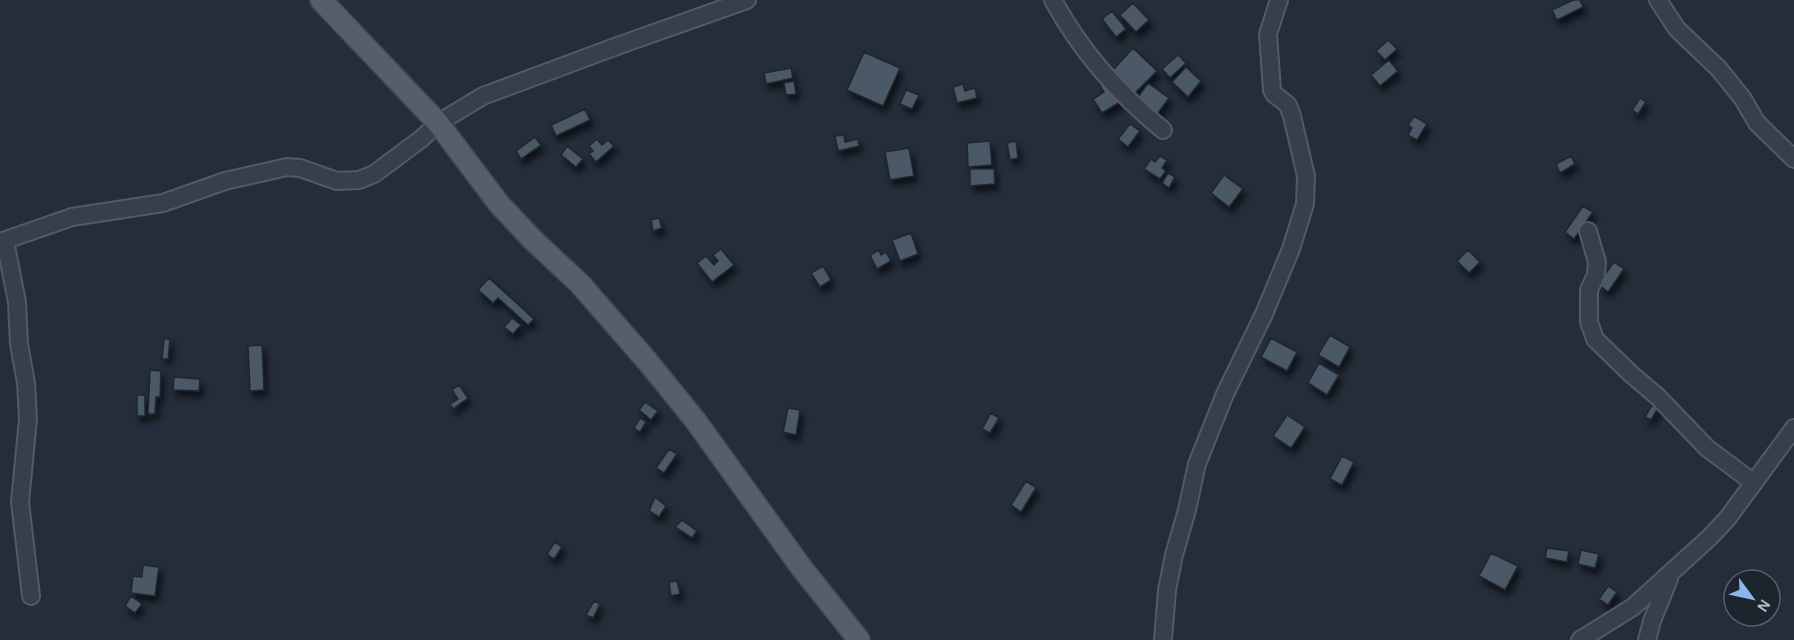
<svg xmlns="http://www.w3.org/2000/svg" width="1794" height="640" font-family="'Alegreya Sans',sans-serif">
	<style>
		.building { fill: #4c5865; stroke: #1e2630; stroke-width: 1.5; filter: url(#shadow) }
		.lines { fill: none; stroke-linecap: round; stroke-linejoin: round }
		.minor-casing { stroke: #525a64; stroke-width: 20 }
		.major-casing { stroke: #404852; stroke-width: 24 }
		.minor { stroke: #373f4a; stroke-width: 16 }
		.major { stroke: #555e6a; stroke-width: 21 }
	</style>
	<defs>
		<filter id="shadow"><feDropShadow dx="3.5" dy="6" stdDeviation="3" flood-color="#0009"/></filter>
	</defs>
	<rect width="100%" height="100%" fill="#242d39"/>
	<path class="building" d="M1573 0H1580L1583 7 1557 20 1552 10Z
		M1133 3 1149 20 1136 32 1120 15Z
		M1112 11 1126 29 1116 37 1102 19Z
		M1388 40 1397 49 1385 60 1376 51Z
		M1133 48 1157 71 1135 93 1112 71Z
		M864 52 900 68 883 106 847 90Z
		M1178 55 1186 63 1170 78 1162 69Z
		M1389 60 1398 71 1380 86 1371 75Z
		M1186 67 1201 81 1188 97 1172 82Z
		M791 68 793 78 766 84 764 73Z
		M1109 80 1122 101 1102 113 1093 99 1104 92 1100 86Z
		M794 81 796 94 786 95 784 83Z
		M1148 83 1169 98 1155 117 1134 103Z
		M963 84 965 91 975 88 977 98 957 103 953 87Z
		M906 90 919 95 912 109 900 104Z
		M1640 98 1646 102 1638 114 1632 110Z
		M585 109 590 120 556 136 551 125Z
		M1414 116 1427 124 1417 140 1408 135 1412 128 1408 125Z
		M1130 124 1140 131 1128 147 1118 139Z
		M844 135 845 142 858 139 859 146 838 151 835 136Z
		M535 137 541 145 521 159 516 151Z
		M597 139 602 145 608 140 614 146 596 162 589 154 593 151 589 146Z
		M990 141 992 165 968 167 967 143Z
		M1016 141 1018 158 1010 160 1007 143Z
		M567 146 583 159 576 167 561 155Z
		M909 148 914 176 890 180 885 152Z
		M1160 156 1167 160 1162 168 1166 171 1160 179 1144 169 1151 159 1155 162Z
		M1571 156 1575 164 1560 173 1556 164Z
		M970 169H994L995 184 970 186Z
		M1168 173 1175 177 1169 188 1162 183Z
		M1224 175 1243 189 1229 207 1211 193Z
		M1583 206 1593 212 1574 239 1565 232Z
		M659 218 662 228 653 231 651 220Z
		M911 233 918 254 900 261 892 240Z
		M721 249 734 265 712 282 697 263 706 256 714 265 718 261 713 255Z
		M879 250 881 255 886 252 891 261 877 269 870 255Z
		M1468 250 1480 262 1469 273 1457 261Z
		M1614 262 1624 269 1608 292 1598 284Z
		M823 266 831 280 820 287 811 273Z
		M489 278 534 319 528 325 498 298 493 303 478 290Z
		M512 318 521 325 513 334 504 327Z
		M1330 335 1350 347 1339 367 1318 355Z
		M1271 338 1297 352 1287 371 1261 357Z
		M164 339H170L168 359H162Z
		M262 345 264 390 250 391 248 346Z
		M1319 363 1339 375 1327 395 1308 383Z
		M150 370 161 371 160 397H156L155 414H148Z
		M174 377 200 379 199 391 173 390Z
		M459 385 468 398 453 409 450 404 458 399 452 390Z
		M137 395H145V416H137Z
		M645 402 658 411 651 420 639 410Z
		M1652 405 1658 408 1651 420 1645 417Z
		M788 408 800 410 796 435 783 432Z
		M991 413 999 418 990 433 982 429Z
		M1287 415 1305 427 1291 448 1273 436Z
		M640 418 646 422 640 432 634 428Z
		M669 449 677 454 664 473 656 468Z
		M1342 456 1354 462 1342 485 1330 479Z
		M1026 481 1036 488 1021 512 1011 505Z
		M655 497 666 506 659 517 649 511Z
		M682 520 697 531 692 538 675 527Z
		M555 542 562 547 554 559 547 554Z
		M1547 548 1569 551 1567 562 1545 558Z
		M1581 550 1599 554 1595 568 1578 564Z
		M1491 553 1518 566 1505 590 1479 576Z
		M143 565 159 567 155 596 131 593 133 576 142 577Z
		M677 581 680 594 671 596 669 582Z
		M1608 586 1617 592 1608 605 1599 599Z
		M131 596 142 604 135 613 125 606Z
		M594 601 600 604 593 618 586 615Z"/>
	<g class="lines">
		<defs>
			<path id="minor" d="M1053 0C1080 50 1120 95 1163 130
				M1658 0 1677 29 1719 69 1743 99 1757 123 1794 159
				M1588 231 1597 262 1596 275 1589 290V322L1595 339 1631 374 1657 396 1707 448 1754 483
				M5 241 17 302 19 344 26 383 28 419 20 502 31 596
				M0 242 72 217 163 203 225 181 287 167 300 168 337 181 359 180 374 174 421 139 438 123 483 96 620 45 747 0
				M1163 640 1167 590 1174 555 1187 510 1197 464 1225 394 1264 314 1291 249 1305 204 1306 176 1292 116 1288 105 1274 94 1272 90 1268 34 1279 0
				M1580 640 1633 607 1709 538 1727 519 1794 428
				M1647 640 1652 621 1669 579"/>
			<path id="major" d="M321 0 438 123 499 204 532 239 580 284 648 362 695 420 801 567 859 640"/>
		</defs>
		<use href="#minor" class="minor-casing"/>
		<use href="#major" class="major-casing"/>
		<use href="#minor" class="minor"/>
		<use href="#major" class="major"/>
	</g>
	<g transform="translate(1752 598) rotate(123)"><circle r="28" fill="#1c242e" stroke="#58606a" stroke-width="1.5"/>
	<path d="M0-4.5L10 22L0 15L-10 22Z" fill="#8cb6f1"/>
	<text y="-9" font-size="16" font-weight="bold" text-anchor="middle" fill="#b2bac5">N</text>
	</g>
</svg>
